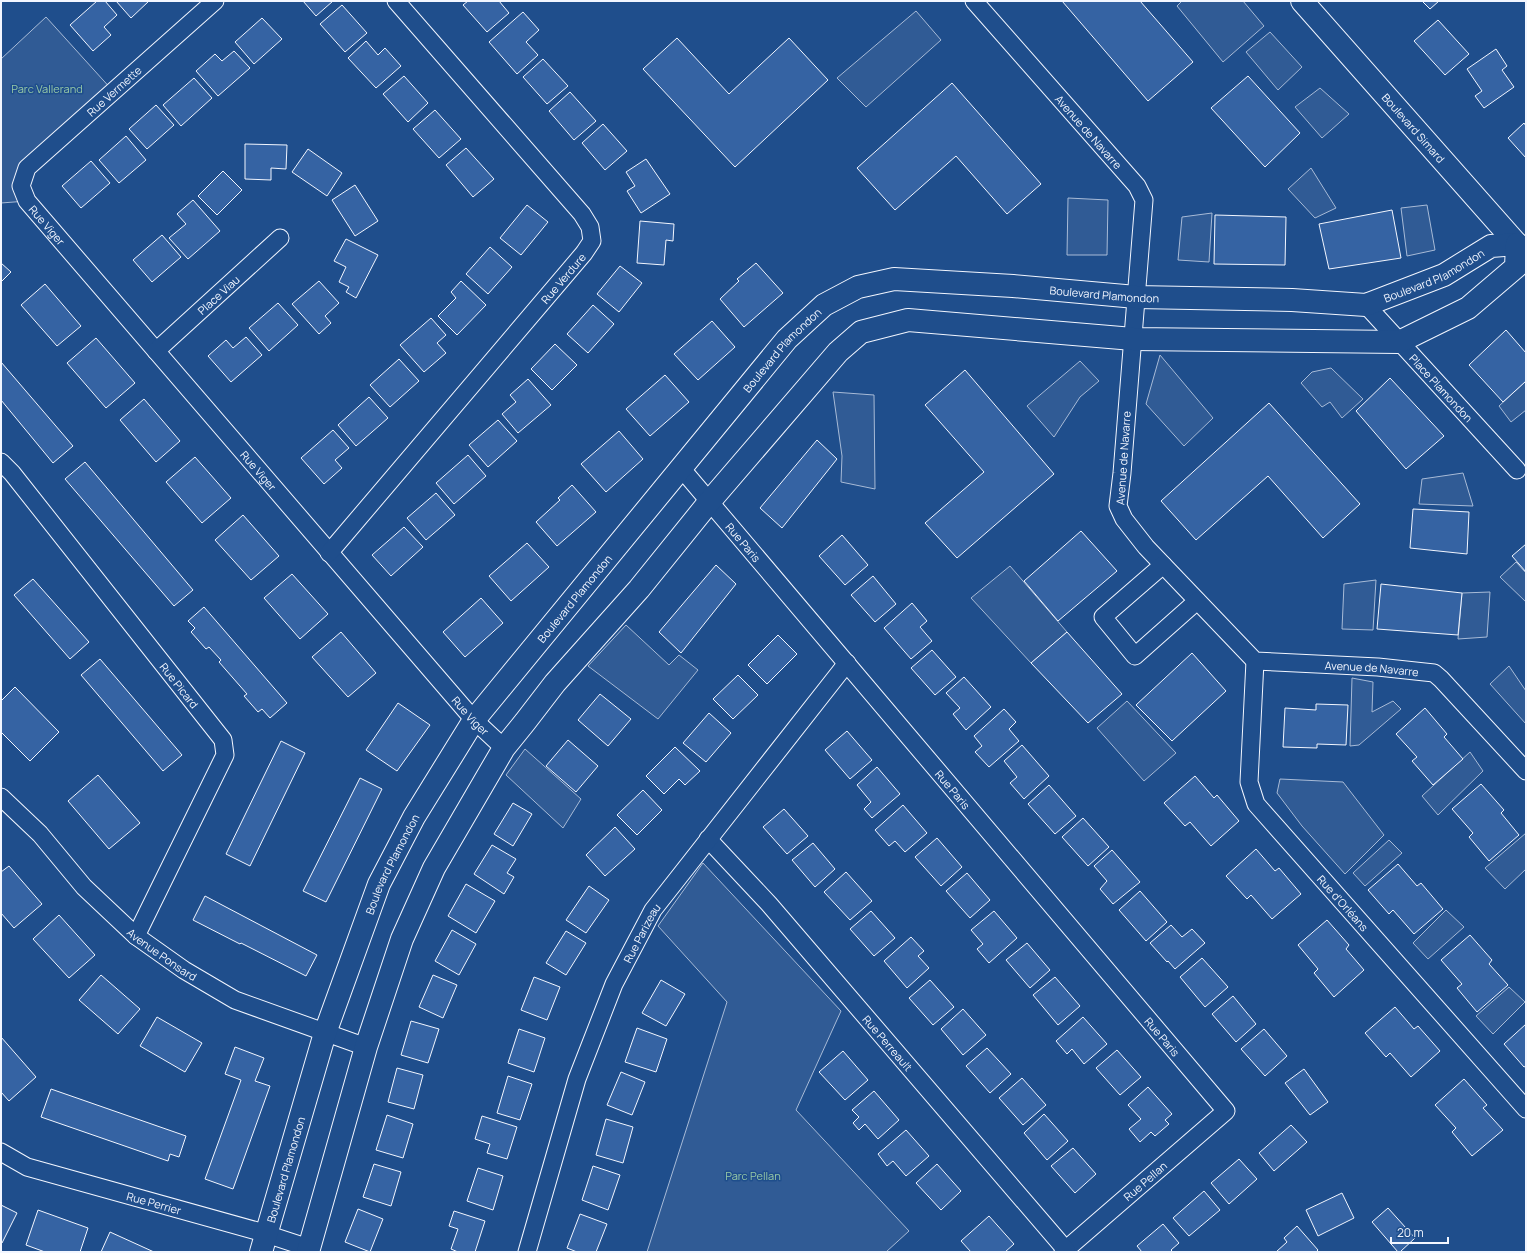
<svg xmlns="http://www.w3.org/2000/svg" width="1527" height="1253" font-family="Manrope,sans-serif">
	<style>
		.built { fill: #305b95; stroke: #a8bbd7 }
		.building { fill: #3563a3; stroke: #f2f6ff }
		.lines { fill: none; stroke-linecap: round; stroke-linejoin: round }
		.street-casing { stroke: #f2f6ff; stroke-width: 19 }
		.secondary-casing { stroke: #f2f6ff; stroke-width: 24 }
		.street { stroke: #1f4e8c; stroke-width: 17 }
		.secondary { stroke: #1f4e8c; stroke-width: 22 }
		.labels { text-anchor: middle; dominant-baseline: central; stroke-width: 3; stroke-linejoin: round; paint-order: stroke }
		.park-label { font-size: 11px; fill: #97c8a6; stroke: #1f4e8c }
		.street-label { font-size: 11px; fill: #f2f6ff; stroke: #1f4e8c }
	</style>
	<rect width="100%" height="100%" fill="#1f4e8c"/>
	<path class="built" d="M1182 1H1243L1264 26 1223 62 1177 6Z
		M916 11 941 40 866 107 837 78Z
		M46 17 113 91 27 168V201L1 203V59Z
		M1270 32 1302 67 1278 90 1246 52Z
		M1320 88 1349 114 1322 138 1295 107Z
		M1311 168 1336 208 1315 218 1288 189Z
		M1068 198 1108 200 1107 255H1067Z
		M1427 205 1435 250 1407 256 1401 208Z
		M1212 213 1209 262 1178 260 1182 217Z
		M1160 355 1213 418 1184 446 1146 404Z
		M1080 361 1099 381 1080 397 1054 437 1027 406Z
		M1331 368 1363 399 1342 418 1330 402 1322 407 1301 383 1312 372Z
		M1526 381V410L1511 422 1499 406Z
		M833 392 874 395 875 489 841 482 842 456Z
		M1463 473 1473 506 1419 504 1422 479Z
		M1516 562 1526 573V602L1500 577Z
		M1010 566 1067 632 1031 663 971 598Z
		M1376 580 1373 630 1342 629 1344 584Z
		M1490 592 1487 637 1458 639 1462 593Z
		M626 625 669 665 679 655 698 670 658 719 588 666Z
		M1509 666 1526 691V724L1490 684Z
		M1352 678 1373 682 1372 712 1393 701 1401 709 1359 745 1350 746Z
		M1127 701 1176 753 1144 781 1097 728Z
		M525 749 581 799 563 828 506 775Z
		M1470 752 1483 771 1438 815 1422 796Z
		M1280 779 1343 782 1384 835 1345 874 1302 826 1277 793Z
		M1526 833V869L1505 889 1485 868Z
		M1389 840 1402 853 1365 886 1353 873Z
		M703 863 841 1011 796 1110 909 1231 886 1252H647L727 1002 658 926Z
		M1446 910 1464 927 1428 959 1413 943Z
		M1509 987 1525 1002 1493 1034 1476 1016Z"/>
	<path class="building" d="M97 1H105L117 15 104 27 111 35 93 51 70 25Z
		M116 1H149L131 18Z
		M303 1H333L316 16Z
		M468 1H499L509 13 487 32 463 5Z
		M1062 1H1140L1193 62 1148 101Z
		M1422 1H1439L1430 9Z
		M342 5 367 33 345 52 320 24Z
		M523 12 539 30 526 42 538 55 517 74 489 42Z
		M262 18 282 39 254 64 235 42Z
		M1438 20 1469 54 1445 75 1414 41Z
		M677 38 729 94 789 38 828 80 735 167 643 69Z
		M366 41 378 55 385 48 401 66 376 88 348 58Z
		M1496 49 1507 66 1502 70 1514 87 1484 108 1475 96 1482 91 1467 69Z
		M234 51 250 68 218 96 196 71 215 54 222 61Z
		M543 59 568 86 547 104 523 77Z
		M404 76 428 103 408 122 383 94Z
		M1248 76 1300 133 1265 167 1211 108Z
		M194 78 212 98 181 126 163 105Z
		M952 83 1041 184 1007 214 956 156 895 210 857 168Z
		M570 92 596 121 574 140 549 111Z
		M156 105 174 125 147 149 129 129Z
		M435 110 461 139 439 158 413 129Z
		M1524 123 1526 126V158L1508 138Z
		M603 124 627 151 605 170 582 143Z
		M126 136 146 160 119 183 99 160Z
		M245 144 287 145 286 169 271 168V180L245 179Z
		M466 148 494 179 473 197 446 165Z
		M308 149 342 173 327 196 292 172Z
		M646 159 670 194 641 213 627 191 635 186 626 172Z
		M91 161 110 183 81 208 62 186Z
		M223 171 242 190 217 215 198 196Z
		M355 185 378 221 355 236 332 200Z
		M193 200 220 231 188 259 169 238 186 224 177 214Z
		M527 205 548 222 521 255 500 238Z
		M1392 210 1401 258 1329 269 1319 224Z
		M1215 215 1286 217 1285 265 1214 264Z
		M640 221 674 224 673 241 666 240 664 265 637 263Z
		M162 235 181 257 152 282 133 260Z
		M346 239 378 255 356 298 346 292 349 287 339 282 346 267 334 261Z
		M490 247 512 267 488 294 466 274Z
		M1 263 11 272 1 282Z
		M756 263 783 293 744 327 720 299 739 281 737 279Z
		M620 266 642 283 619 312 597 294Z
		M319 281 339 303 325 316 331 323 319 334 292 304Z
		M461 281 486 305 457 335 438 316 456 298 451 292Z
		M45 284 81 326 57 346 21 305Z
		M278 303 298 325 269 351 249 328Z
		M593 305 614 324 588 353 567 334Z
		M431 318 446 335 437 343 446 353 424 372 400 345Z
		M712 321 735 347 698 380 674 354Z
		M1506 330 1526 353V381L1503 402 1469 365Z
		M246 337 262 355 231 382 208 356 226 340 233 348Z
		M96 338 135 383 106 408 67 363Z
		M555 344 577 365 552 390 531 369Z
		M399 359 419 381 390 407 370 385Z
		M1 362 73 446 53 463 1 400Z
		M965 370 1054 474 957 558 925 523 984 472 925 405Z
		M665 375 689 402 650 436 626 409Z
		M1390 378 1444 436 1406 469 1356 411Z
		M528 379 551 405 518 433 502 414 516 402 510 395Z
		M369 397 388 418 356 446 338 425Z
		M144 399 180 441 156 462 120 420Z
		M1269 403 1360 504 1323 538 1268 476 1196 540 1161 501Z
		M498 420 517 441 488 467 469 445Z
		M333 430 349 448 335 460 342 468 324 484 301 458Z
		M619 431 643 459 606 492 581 464Z
		M817 440 837 459 782 528 760 508Z
		M468 455 486 476 454 504 436 483Z
		M195 457 231 498 202 523 166 482Z
		M85 462 193 590 174 606 65 479Z
		M572 485 596 512 557 546 536 522 560 500 558 498Z
		M436 493 455 515 426 540 407 518Z
		M1413 509 1469 512 1467 554 1410 548Z
		M243 515 279 556 251 580 215 540Z
		M404 527 423 547 391 576 372 555Z
		M1081 531 1117 571 1058 621 1024 581Z
		M842 535 868 565 845 585 819 556Z
		M527 543 549 567 511 601 489 576Z
		M1526 544V572L1512 556Z
		M716 565 736 584 681 653 659 632Z
		M292 574 328 614 300 639 264 598Z
		M873 576 896 604 875 622 851 595Z
		M33 579 89 642 70 659 14 595Z
		M1381 584 1462 593 1458 635 1377 629Z
		M481 598 503 623 465 657 443 632Z
		M912 603 927 621 920 627 932 641 911 659 884 628Z
		M204 607 287 703 270 718 262 709 258 712 244 696 247 694 219 662 221 660 209 647 206 649 191 632 195 628 188 621Z
		M341 632 376 673 348 697 312 657Z
		M1067 632 1122 694 1088 723 1031 663Z
		M778 635 797 654 767 684 748 665Z
		M932 650 956 677 935 695 911 668Z
		M1192 653 1226 691 1172 741 1136 705Z
		M100 659 182 755 163 771 81 675Z
		M738 675 758 695 733 719 713 699Z
		M964 677 991 707 966 730 953 714 960 708 946 693Z
		M15 687 59 732 30 761 1 732V701Z
		M600 694 631 719 608 746 578 720Z
		M398 703 430 725 397 771 366 750Z
		M1316 704 1348 705 1346 745 1317 744V748L1283 747 1285 708 1316 710Z
		M1425 708 1447 734 1444 737 1463 759 1433 785 1412 761 1417 757 1396 734Z
		M1004 709 1016 722 1009 729 1019 741 989 767 975 752 982 746 974 736Z
		M709 713 731 733 706 762 683 743Z
		M847 731 872 760 850 779 825 750Z
		M568 740 598 766 576 792 546 766Z
		M281 741 305 753 250 866 226 854Z
		M1022 745 1049 776 1024 799 1010 783 1017 777 1004 761Z
		M675 747 700 771 685 785 679 779 664 794 646 776Z
		M877 767 900 794 872 818 864 809 871 802 857 785Z
		M98 775 140 823 109 849 68 801Z
		M1195 776 1214 798 1217 795 1239 821 1211 846 1190 822 1185 826 1164 803Z
		M360 778 382 789 326 902 303 891Z
		M1481 784 1504 810 1501 813 1519 835 1489 861 1469 837 1473 833 1452 809Z
		M1049 785 1076 816 1055 834 1028 804Z
		M643 790 662 810 637 835 617 815Z
		M513 803 532 814 513 846 494 834Z
		M903 805 927 833 905 852 895 841 889 846 875 830Z
		M784 809 808 836 787 854 763 827Z
		M1083 818 1109 847 1088 866 1062 837Z
		M615 827 635 849 605 876 586 855Z
		M937 838 962 867 941 886 915 857Z
		M813 843 835 869 815 887 792 860Z
		M492 845 516 859 507 873 514 877 504 894 474 874Z
		M1256 849 1275 871 1279 868 1301 894 1272 919 1251 895 1247 899 1226 876Z
		M1112 850 1140 882 1113 904 1100 889 1107 881 1094 866Z
		M1398 864 1417 886 1421 883 1443 909 1414 934 1393 910 1389 914 1368 890Z
		M9 866 42 904 14 928 1 913V872Z
		M846 872 872 901 850 920 824 892Z
		M967 873 990 900 970 918 946 891Z
		M466 884 495 901 476 933 448 916Z
		M589 886 609 900 586 933 566 920Z
		M1140 891 1167 922 1146 941 1119 910Z
		M205 896 317 955 306 976 241 943 240 944 193 920Z
		M871 911 895 938 874 956 850 929Z
		M994 911 1017 938 989 963 977 949 983 944 971 930Z
		M59 915 95 955 69 978 33 939Z
		M1327 920 1349 945 1346 949 1364 970 1334 997 1314 973 1318 969 1298 945Z
		M1171 925 1182 937 1192 929 1205 943 1175 969 1168 961 1167 962 1150 943Z
		M452 930 476 944 459 975 435 961Z
		M566 931 586 943 566 975 546 963Z
		M1470 935 1492 960 1489 964 1508 985 1477 1012 1457 988 1462 984 1441 960Z
		M911 937 924 951 918 956 929 968 907 988 884 961Z
		M1027 943 1050 970 1030 988 1006 960Z
		M1202 958 1228 987 1205 1007 1180 977Z
		M101 975 140 1009 118 1034 79 1000Z
		M433 975 457 985 443 1018 419 1007Z
		M534 977 560 987 547 1020 521 1010Z
		M1055 977 1080 1006 1058 1025 1033 995Z
		M661 980 685 994 666 1026 642 1013Z
		M930 980 954 1007 933 1025 909 998Z
		M1233 996 1256 1024 1236 1042 1212 1014Z
		M1395 1007 1414 1029 1418 1026 1440 1051 1411 1077 1390 1053 1386 1057 1365 1033Z
		M963 1009 986 1035 963 1055 941 1029Z
		M157 1017 202 1043 185 1072 140 1046Z
		M1083 1017 1107 1044 1084 1064 1072 1049 1067 1054 1056 1041Z
		M411 1021 439 1029 428 1063 401 1055Z
		M1526 1024V1066L1524 1067 1504 1044Z
		M637 1028 667 1039 656 1072 625 1062Z
		M519 1029 545 1038 534 1072 508 1063Z
		M1264 1029 1287 1056 1265 1076 1241 1049Z
		M1 1037 36 1077 9 1101 1 1092Z
		M235 1047 264 1058 255 1081 270 1086 233 1189 205 1179 241 1080 225 1074Z
		M987 1048 1011 1074 990 1093 966 1066Z
		M1117 1050 1141 1077 1120 1095 1096 1068Z
		M843 1051 868 1080 845 1100 819 1072Z
		M397 1068 423 1075 414 1109 388 1102Z
		M1304 1069 1328 1102 1310 1115 1285 1083Z
		M621 1072 645 1082 632 1115 607 1105Z
		M508 1076 532 1084 520 1120 497 1113Z
		M1022 1078 1046 1105 1023 1125 999 1098Z
		M1464 1079 1487 1105 1483 1108 1503 1130 1472 1156 1452 1132 1456 1128 1435 1105Z
		M1148 1087 1172 1114 1165 1120 1169 1124 1155 1136 1151 1132 1140 1142 1129 1129 1141 1119 1128 1105Z
		M51 1089 186 1136 179 1157 170 1154 168 1161 41 1117Z
		M874 1091 899 1120 878 1139 865 1124 859 1130 853 1123 859 1117 852 1110Z
		M1044 1114 1068 1141 1047 1160 1024 1133Z
		M387 1115 413 1124 403 1158 376 1150Z
		M482 1116 517 1127 507 1159 487 1153 490 1144 475 1139Z
		M606 1119 633 1127 623 1163 596 1155Z
		M1291 1125 1307 1142 1274 1171 1259 1153Z
		M906 1130 929 1156 906 1176 893 1161 887 1166 878 1154Z
		M1073 1148 1096 1174 1075 1193 1051 1166Z
		M1239 1159 1257 1179 1229 1204 1211 1183Z
		M374 1164 401 1172 391 1206 363 1197Z
		M937 1164 961 1191 941 1210 916 1183Z
		M593 1166 620 1175 608 1210 582 1200Z
		M478 1168 503 1176 493 1210 467 1201Z
		M1204 1191 1220 1210 1189 1236 1173 1218Z
		M1342 1193 1354 1218 1318 1236 1306 1210Z
		M1 1205 17 1213 2 1243H1Z
		M1388 1208 1415 1238 1400 1252H1398L1372 1222Z
		M358 1209 383 1219 370 1252 345 1242Z
		M38 1210 88 1228 80 1252H45L26 1245Z
		M454 1211 485 1221 475 1252H458L451 1249 458 1229 449 1226Z
		M580 1214 607 1224 596 1252H577L567 1248Z
		M989 1216 1014 1244 1005 1252H971L961 1241Z
		M1163 1224 1179 1243 1171 1250 1173 1252H1142L1137 1246Z
		M1297 1226 1318 1250 1316 1252H1276L1287 1242 1284 1238Z
		M110 1232 154 1252H101Z"/>
	<g class="lines">
		<defs>
			<g id="street">
				<path id="s1" d="M215 1 27 168 21 186 27 201 474 720 504 748"/>
				<path id="s2" d="M974 1 1137 186 1144 200 1122 473 1118 506 1124 519 1146 547 1255 661 1378 667 1434 673 1441 679 1526 771"/>
				<path id="s3" d="M1366 305 1517 470"/>
				<path id="s4" d="M156 351 280 238"/>
				<path id="s5" d="M1 462 12 473 223 740 225 755 136 936"/>
				<path id="s6" d="M681 468 1226 1111 1063 1252"/>
				<path id="s7" d="M329 553 584 253 592 241 590 227 582 214 396 1"/>
				<path d="M1163 565 1103 617 1135 656 1197 601"/>
				<path id="s8" d="M1255 661 1249 782 1256 804 1526 1109"/>
				<path id="s9" d="M1 797 40 834 84 887 136 936 184 970 235 1000 366 1047"/>
				<path id="s10" d="M708 839 769 904 1066 1250"/>
				<path id="s11" d="M1 1152 27 1167 257 1231 309 1248"/>
				<path id="s12" d="M527 1252 577 1079 614 984 653 910 847 663"/>
			</g>
			<g id="secondary">
				<path id="s13" d="M1302 1 1524 252"/>
				<path id="s14" d="M261 1252 325 1033 379 884 414 817 474 720 787 339 824 305 858 287 894 279 1013 286 1136 297 1292 300 1366 305 1444 275 1491 246 1517 244"/>
				<path d="M308 1252 366 1047 402 939 434 868 504 748 525 722 555 683 639 589 710 501 838 352 861 332 908 320 1133 339 1399 342 1468 308 1516 267 1517 244"/>
			</g>
		</defs>
		<use href="#street" class="street-casing"/>
		<use href="#secondary" class="secondary-casing"/>
		<use href="#street" class="street"/>
		<use href="#secondary" class="secondary"/>
	</g>
	<g class="labels">
		<g class="park-label">
			<text x="47" y="88">Parc Vallerand</text>
			<text x="753" y="1175">Parc Pellan</text>
		</g>
		<g class="street-label">
			<text transform="translate(114 91) rotate(-42)">Rue Vermette</text>
			<text stroke="none"><textPath href="#s13" startOffset="169">Boulevard Simard</textPath></text>
			<text stroke="none"><textPath href="#s2" startOffset="174">Avenue de Navarre</textPath></text>
			<text stroke="none"><textPath href="#s1" startOffset="318">Rue Viger</textPath></text>
			<text stroke="none"><textPath href="#s14" startOffset="1742">Boulevard Plamondon</textPath></text>
			<text stroke="none"><textPath href="#s7" startOffset="361">Rue Verdure</textPath></text>
			<text stroke="none"><textPath href="#s14" startOffset="1406">Boulevard Plamondon</textPath></text>
			<text stroke="none"><textPath href="#s4" startOffset="84">Place Viau</textPath></text>
			<text stroke="none"><textPath href="#s14" startOffset="1058">Boulevard Plamondon</textPath></text>
			<text stroke="none"><textPath href="#s3" startOffset="112">Place Plamondon</textPath></text>
			<text transform="translate(1123 458) rotate(-86)">Avenue de Navarre</text>
			<text stroke="none"><textPath href="#s1" startOffset="642">Rue Viger</textPath></text>
			<text stroke="none"><textPath href="#s6" startOffset="97">Rue Paris</textPath></text>
			<text stroke="none"><textPath href="#s14" startOffset="734">Boulevard Plamondon</textPath></text>
			<text stroke="none"><textPath href="#s2" startOffset="894">Avenue de Navarre</textPath></text>
			<text stroke="none"><textPath href="#s5" startOffset="286">Rue Picard</textPath></text>
			<text stroke="none"><textPath href="#s1" startOffset="966">Rue Viger</textPath></text>
			<text stroke="none"><textPath href="#s6" startOffset="421">Rue Paris</textPath></text>
			<text stroke="none"><textPath href="#s14" startOffset="410">Boulevard Plamondon</textPath></text>
			<text stroke="none"><textPath href="#s8" startOffset="276">Rue d'Orléans</textPath></text>
			<text stroke="none"><textPath href="#s12" startOffset="340">Rue Parizeau</textPath></text>
			<text stroke="none"><textPath href="#s9" startOffset="226">Avenue Ponsard</textPath></text>
			<text stroke="none"><textPath href="#s6" startOffset="745">Rue Paris</textPath></text>
			<text stroke="none"><textPath href="#s10" startOffset="272">Rue Perreault</textPath></text>
			<text stroke="none"><textPath href="#s14" startOffset="86">Boulevard Plamondon</textPath></text>
			<text transform="translate(1145 1181) rotate(-41)">Rue Pellan</text>
			<text stroke="none"><textPath href="#s11" startOffset="162">Rue Perrier</textPath></text>
		</g>
	</g>
	<rect width="1527" height="1253" fill="none" stroke="#f2f6ff" stroke-width="4"/>
	<path d="M1391 1237v6h57v-6" fill="none" stroke="#f2f6ff" stroke-width="2"/>
	<text x="1397" y="1237" font-size="12" fill="#f2f6ff" stroke="#1f4e8c" stroke-width="3" paint-order="stroke">20 m</text>
</svg>
